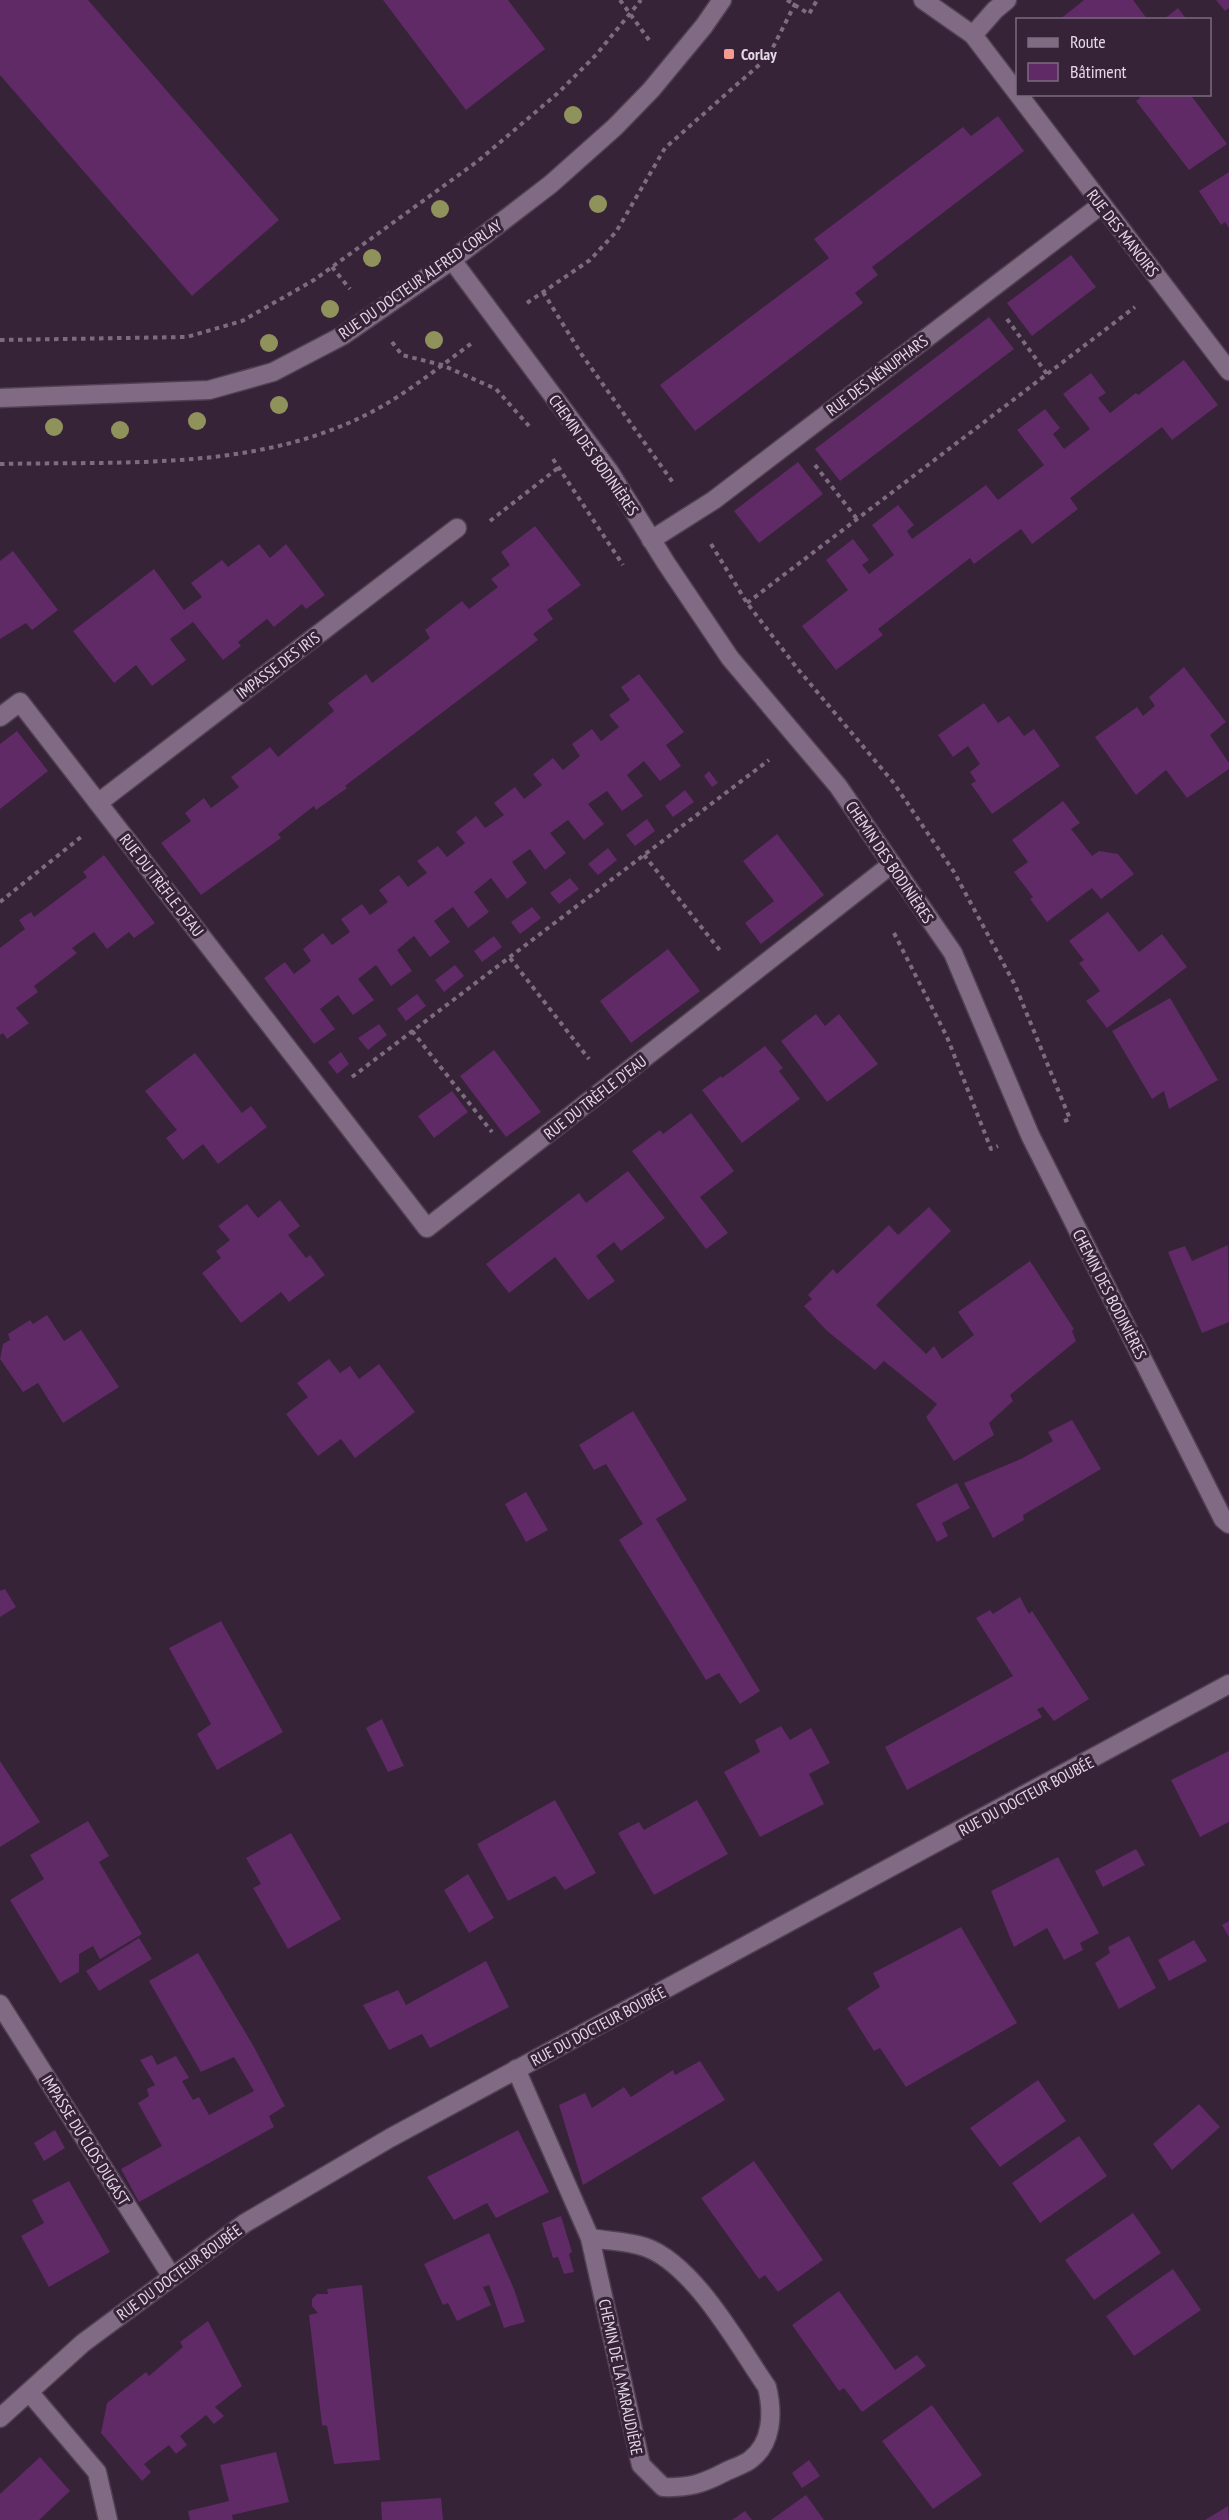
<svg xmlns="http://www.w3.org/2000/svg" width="1229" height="2520" font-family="'PT Sans Narrow',sans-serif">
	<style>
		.building { fill: #5f2a65 }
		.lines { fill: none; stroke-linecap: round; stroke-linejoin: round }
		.street-casing { stroke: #514053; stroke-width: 21 }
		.secondary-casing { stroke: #514053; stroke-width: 21 }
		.path { stroke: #7d6c7f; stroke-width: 4; stroke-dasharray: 4.5 4.5; stroke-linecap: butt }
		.street { stroke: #816b84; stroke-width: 18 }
		.secondary { stroke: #816b84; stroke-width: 18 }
		.tree { fill: #90925c }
		.poi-dot { fill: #f59c92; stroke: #362338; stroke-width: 2 }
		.labels { text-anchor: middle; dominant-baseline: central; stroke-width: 6; stroke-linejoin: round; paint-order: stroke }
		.poi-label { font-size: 16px; font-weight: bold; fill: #e5d8e6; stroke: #362338; text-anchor: start }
		.street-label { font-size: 16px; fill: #e5d8e6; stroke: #362338 }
	</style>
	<rect width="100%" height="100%" fill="#362338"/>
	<path class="building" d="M0 0H88L279 220 192 296 0 75Z
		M383 0H508L545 49 466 110Z
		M1084 0H1133L1148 20H1059Z
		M1216 0H1229V8L1225 11Z
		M1178 8 1187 20H1163Z
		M1144 94H1190L1227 144 1189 170 1136 101Z
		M998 116 1024 151 872 267 878 275 855 293 863 303 695 431 660 385 829 258 814 239 963 127 971 136Z
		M1229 172V228L1225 222 1221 225 1199 191Z
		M1071 255 1096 287 1032 336 1007 303Z
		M989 317 1014 349 840 481 815 449Z
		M1184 360 1218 405 1172 440 1162 427 1070 498 1078 509 1032 544 1021 529 974 564 970 558 878 629 883 635 836 670 802 626 848 590 826 560 853 539 869 560 862 565 869 574 894 555 872 525 898 505 914 525 907 531 912 539 986 485 998 500 1044 465 1017 430 1045 409 1060 428 1053 434 1064 449 1090 429 1063 394 1091 373 1106 393 1098 398 1110 413 1136 393 1138 395Z
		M798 462 823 494 759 543 734 511Z
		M535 526 581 585 547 610 553 619 533 634 538 640 345 786 347 788 316 810 314 806 278 834 281 838 201 895 161 843 191 821 185 813 204 798 211 808 239 787 231 777 270 747 278 757 334 711 328 703 366 674 372 683 402 660 430 638 425 630 462 601 469 609 498 587 491 579 510 565 501 552Z
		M259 544 270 558 286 544 325 595 306 609 302 604 274 627 267 619 238 642 241 646 223 660 193 622 170 639 186 660 152 686 136 665 114 683 73 631 154 569 184 610 202 597 191 583 222 560 228 567Z
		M13 551 58 610 32 630 26 623 0 639V561Z
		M1184 667 1226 722 1210 735 1229 763V769L1187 798 1166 770 1136 795 1095 737 1137 707 1143 716 1155 706 1149 697Z
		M639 674 684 732 666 745 681 766 660 781 644 761 627 775 643 796 622 811 607 791 588 804 604 824 584 840 568 820 550 833 566 853 545 870 530 849 512 862 527 883 507 899 491 878 474 892 489 912 468 928 453 907 434 921 450 942 430 957 414 936 397 950 412 971 391 986 376 965 358 979 374 1000 353 1015 338 995 320 1009 335 1029 314 1044 264 978 285 962 294 974 311 961 303 949 323 933 332 945 350 932 341 919 362 904 370 915 388 902 379 890 399 875 408 887 427 873 417 861 438 846 447 857 465 843 456 832 476 816 485 828 504 815 494 803 515 787 524 799 542 785 533 774 553 758 563 770 580 756 572 744 592 729 601 741 619 727 609 715 630 700 621 687Z
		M984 703 998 723 1009 716 1024 736 1034 729 1060 766 992 814 971 784 976 781 970 772 980 764 968 746 953 757 938 735Z
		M17 731 48 771 0 809V744Z
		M709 771 718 783 712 787 704 776Z
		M685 790 694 802 673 817 665 806Z
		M1063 801 1080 823 1071 829 1092 856 1099 851 1118 854 1134 874 1101 899 1092 888 1047 922 1030 899 1033 897 1014 872 1028 862 1012 840Z
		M647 819 655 831 635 846 626 835Z
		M777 834 824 895 761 944 745 923 774 901 743 861Z
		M608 848 617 860 598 875 588 864Z
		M104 855 155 923 134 938 129 932 107 949 94 932 72 948 77 953 34 986 38 992 16 1008 29 1023 7 1039 3 1033 0 1035V948L25 929 19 920 31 912 34 917 87 877 83 872Z
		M570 878 579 889 559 904 550 893Z
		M532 907 541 918 520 934 511 922Z
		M1108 912 1139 952 1162 934 1187 967 1107 1028 1086 1001 1100 991 1079 963 1084 960 1069 941Z
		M494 936 502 947 482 962 474 951Z
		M668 949 700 991 631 1043 600 1001Z
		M455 965 464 976 444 992 435 980Z
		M417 994 426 1006 406 1021 397 1009Z
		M1170 998 1218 1080 1169 1109 1164 1091 1152 1099 1112 1031Z
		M816 1014 825 1026 839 1014 878 1064 827 1102 781 1041Z
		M379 1024 387 1035 368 1050 358 1038Z
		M765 1046 783 1068 779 1071 800 1099 742 1143 702 1090 721 1076 722 1078Z
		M494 1050 541 1112 506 1137 460 1076Z
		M341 1052 349 1064 337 1074 328 1062Z
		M195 1053 242 1113 251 1106 267 1127 218 1164 203 1144 183 1160 166 1138 177 1130 145 1091Z
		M452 1091 468 1112 434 1138 418 1116Z
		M691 1113 734 1171 700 1197 728 1233 706 1249 632 1151 660 1130 663 1134Z
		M628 1171 665 1218 621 1251 614 1242 596 1256 615 1281 588 1300 555 1257 509 1293 486 1264 579 1193 586 1203Z
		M280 1200 300 1226 288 1235 306 1258 310 1255 325 1275 289 1302 281 1292 241 1323 202 1273 221 1258 216 1251 230 1240 218 1226 247 1204 258 1218Z
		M929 1207 951 1231 876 1305 926 1354 934 1346 942 1359 974 1335 958 1312 1030 1261 1074 1329 1072 1331 1076 1341 1010 1395 1013 1401 989 1423 994 1435 954 1461 926 1417 937 1404 884 1361 875 1370 826 1330 804 1306 812 1299 808 1295 833 1269 837 1274 889 1225 898 1235Z
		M1228 1245 1229 1322 1202 1333 1168 1252 1185 1246 1192 1261Z
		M47 1315 64 1341 81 1330 119 1387 63 1423 38 1383 23 1392 0 1359 3 1344 10 1340 8 1334 30 1320 33 1324Z
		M329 1359 340 1373 350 1366 359 1379 379 1364 415 1412 355 1458 341 1439 318 1456 286 1414 308 1397 297 1383Z
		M633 1411 687 1500 656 1519 760 1691 740 1704 719 1673 706 1680 619 1540 643 1524 606 1464 594 1470 579 1445Z
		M1072 1420 1101 1469 1023 1515 1024 1520 993 1538 964 1483 1021 1459 1053 1441 1048 1432Z
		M957 1483 970 1508 942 1523 948 1536 937 1542 916 1504Z
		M526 1492 548 1530 526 1542 505 1504Z
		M5 1589 16 1607 0 1617V1591Z
		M1020 1597 1029 1614 1032 1611 1089 1699 1054 1721 1043 1707 1037 1709 1042 1717 907 1790 885 1747 1013 1676 976 1618 990 1610 993 1614Z
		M221 1621 283 1732 217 1770 197 1734 211 1724 169 1648Z
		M382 1719 404 1766 388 1772 366 1728Z
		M781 1726 790 1740 811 1728 830 1763 809 1774 824 1804 760 1837 724 1772 760 1752 755 1740Z
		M1229 1751V1822L1200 1837 1171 1780Z
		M0 1761 40 1822 0 1847Z
		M555 1800 596 1873 565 1890 555 1876 508 1901 477 1844Z
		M697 1800 728 1854 654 1895 618 1833 639 1822 644 1830Z
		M88 1821 109 1856 99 1862 142 1934 100 1959 93 1946 79 1954V1972L60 1983 10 1900 44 1879 30 1855Z
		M291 1833 341 1919 288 1949 253 1888 261 1884 246 1858Z
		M1136 1849 1145 1865 1103 1887 1095 1871Z
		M1058 1857 1099 1933 1080 1943 1083 1950 1064 1960 1047 1928 1014 1947 991 1891Z
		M468 1874 494 1918 469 1933 444 1890Z
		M1229 1921V1937L1222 1925Z
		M961 1927 1017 2023 906 2087 880 2048 874 2051 847 2008 880 1987 873 1973Z
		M1129 1936 1156 1988 1119 2009 1095 1963 1110 1953 1108 1947Z
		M139 1938 152 1959 99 1991 86 1971Z
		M1194 1940 1207 1961 1169 1981 1158 1960Z
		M198 1953 254 2047 285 2106 269 2116 274 2127 139 2202 121 2169 162 2146 138 2103 149 2096 147 2089 155 2085 140 2060 152 2055 157 2065 176 2056 189 2078 182 2081 193 2100 199 2097 209 2115 254 2091 234 2057 201 2072 149 1981Z
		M486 1961 509 2007 430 2048 422 2034 389 2050 363 2005 398 1990 406 2005Z
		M700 2061 725 2100 583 2185 559 2105 585 2093 592 2108 624 2087 631 2097 673 2070 675 2075Z
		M1038 2080 1066 2121 1000 2167 970 2128Z
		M1199 2104 1220 2127 1172 2170 1153 2144Z
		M55 2130 65 2148 44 2161 34 2143Z
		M518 2130 549 2192 496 2218 487 2203 454 2220 427 2177Z
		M1079 2136 1107 2176 1040 2223 1012 2183Z
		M754 2161 823 2260 778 2292 765 2275 759 2279 701 2198Z
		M69 2181 110 2252 49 2287 21 2236 44 2223 32 2200Z
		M1133 2213 1161 2253 1094 2300 1065 2260Z
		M561 2216 572 2252 569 2254 574 2272 564 2274 558 2257 553 2258 542 2223Z
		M489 2233 514 2289 525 2322 504 2328 489 2285 483 2287 491 2305 457 2321 448 2303 443 2305 424 2264Z
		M1173 2269 1201 2310 1134 2356 1106 2316Z
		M362 2285 380 2460 334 2464 327 2426 322 2425 309 2315 318 2313 312 2306V2299L317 2294H328L327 2289Z
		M839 2291 895 2370 917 2355 926 2366 862 2412 844 2388 839 2391 792 2325Z
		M208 2321 242 2386 215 2407 224 2416 214 2424 206 2415 180 2436 187 2445 176 2454 169 2445 144 2464 151 2472 142 2481 101 2433 107 2403 146 2372 149 2376 183 2347 180 2342Z
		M932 2405 982 2475 933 2509 882 2441Z
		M276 2452 289 2502 232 2515 233 2520H190L188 2511 229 2501 220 2465Z
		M40 2457 70 2491 39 2520H0V2494Z
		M809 2460 820 2476 802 2488 792 2473Z
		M806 2495 824 2520H771Z
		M441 2498 443 2520H382L381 2502Z
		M1228 2506 1229 2520H1205Z
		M745 2511 752 2520H732Z"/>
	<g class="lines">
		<defs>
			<path id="street" d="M923 0 973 35 1018 94
				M973 35 995 10 1007 0
				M1018 94 1229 371
				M651 540 714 500 1101 205
				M0 717 20 702 427 1228 892 864
				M98 803 457 528
				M0 2004 172 2277
				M516 2069 590 2238 641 2465 663 2487C689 2488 702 2484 725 2472 733 2468 743 2465 750 2460 773 2443 773 2412 767 2387 738 2345 694 2264 645 2247 628 2241 608 2241 590 2238
				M29 2392 97 2472 108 2520"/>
			<path id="secondary" d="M452 260 609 471 666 563 730 658 838 786 953 953 1030 1135 1223 1519 1229 1524
				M0 398 209 390 273 372 342 336 452 260 551 184 615 127 651 90 704 26 722 0
				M0 2418 83 2343 245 2223 390 2138 1229 1684"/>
		</defs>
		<use href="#street" class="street-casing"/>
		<use href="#secondary" class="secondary-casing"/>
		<path class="path" d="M620 0 649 40
			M787 0 809 14 817 0
			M332 267 350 289
			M543 292 582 355 674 484
			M527 303 590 260 616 232 665 148 768 57 797 0
			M1007 319 1047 374
			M0 340 187 337 242 321 314 280 478 161 558 93 596 55 641 0
			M392 342 402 355 442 365 496 389 529 426
			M553 459 623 565
			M0 464C127 461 264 472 379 408 411 390 442 365 472 343
			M815 465 857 519
			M490 521 558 468
			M711 544 747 603 797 668 893 782 954 872 1015 985 1070 1119 1062 1122
			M747 603 1135 307
			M644 855 722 953
			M0 902 81 837
			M894 933 947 1037 991 1149 998 1146
			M510 958 589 1059
			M412 1031 492 1132
			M352 1077 769 760"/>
		<use href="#street" class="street"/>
		<use href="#secondary" class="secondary"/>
	</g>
	<g class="tree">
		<circle cx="573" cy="115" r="9"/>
		<circle cx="598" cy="204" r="9"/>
		<circle cx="440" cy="209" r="9"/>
		<circle cx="372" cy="258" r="9"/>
		<circle cx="330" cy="309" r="9"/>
		<circle cx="434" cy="340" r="9"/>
		<circle cx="269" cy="343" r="9"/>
		<circle cx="279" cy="405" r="9"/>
		<circle cx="197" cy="421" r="9"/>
		<circle cx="54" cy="427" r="9"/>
		<circle cx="120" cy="430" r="9"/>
	</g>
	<rect class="poi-dot" x="723" y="48" width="12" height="12" rx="3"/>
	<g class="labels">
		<g class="poi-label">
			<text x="741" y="54">Corlay</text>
		</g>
		<g class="street-label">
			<text transform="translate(1123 233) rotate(52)">RUE DES MANOIRS</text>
			<text transform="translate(420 279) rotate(-35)">RUE DU DOCTEUR ALFRED CORLAY</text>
			<text transform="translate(877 375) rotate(-37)">RUE DES NÉNUPHARS</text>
			<text transform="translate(594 455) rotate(55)">CHEMIN DES BODINIÈRES</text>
			<text transform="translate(278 665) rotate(-37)">IMPASSE DES IRIS</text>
			<text transform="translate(890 862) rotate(56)">CHEMIN DES BODINIÈRES</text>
			<text transform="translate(162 885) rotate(52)">RUE DU TRÈFLE D'EAU</text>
			<text transform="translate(595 1097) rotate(-38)">RUE DU TRÈFLE D'EAU</text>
			<text transform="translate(1110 1294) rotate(63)">CHEMIN DES BODINIÈRES</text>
			<text transform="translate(1026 1796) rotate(-28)">RUE DU DOCTEUR BOUBÉE</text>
			<text transform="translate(598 2026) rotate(-28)">RUE DU DOCTEUR BOUBÉE</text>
			<text transform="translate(86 2140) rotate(58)">IMPASSE DU CLOS DUGAST</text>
			<text transform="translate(179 2272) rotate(-36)">RUE DU DOCTEUR BOUBÉE</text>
			<text transform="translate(621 2377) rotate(78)">CHEMIN DE LA MARAUDIÈRE</text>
		</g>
	</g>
	<rect x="1016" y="18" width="195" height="78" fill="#362338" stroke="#7c6b7e" stroke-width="1.5"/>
	<rect x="1028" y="38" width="30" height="9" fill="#816b84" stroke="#7c6b7e" stroke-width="1.5"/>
	<text x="1070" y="48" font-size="18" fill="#e5d8e6">Route</text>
	<rect x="1028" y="63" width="30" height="18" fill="#5f2a65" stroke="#7c6b7e" stroke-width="1.5"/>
	<text x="1070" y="78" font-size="18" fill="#e5d8e6">Bâtiment</text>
</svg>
